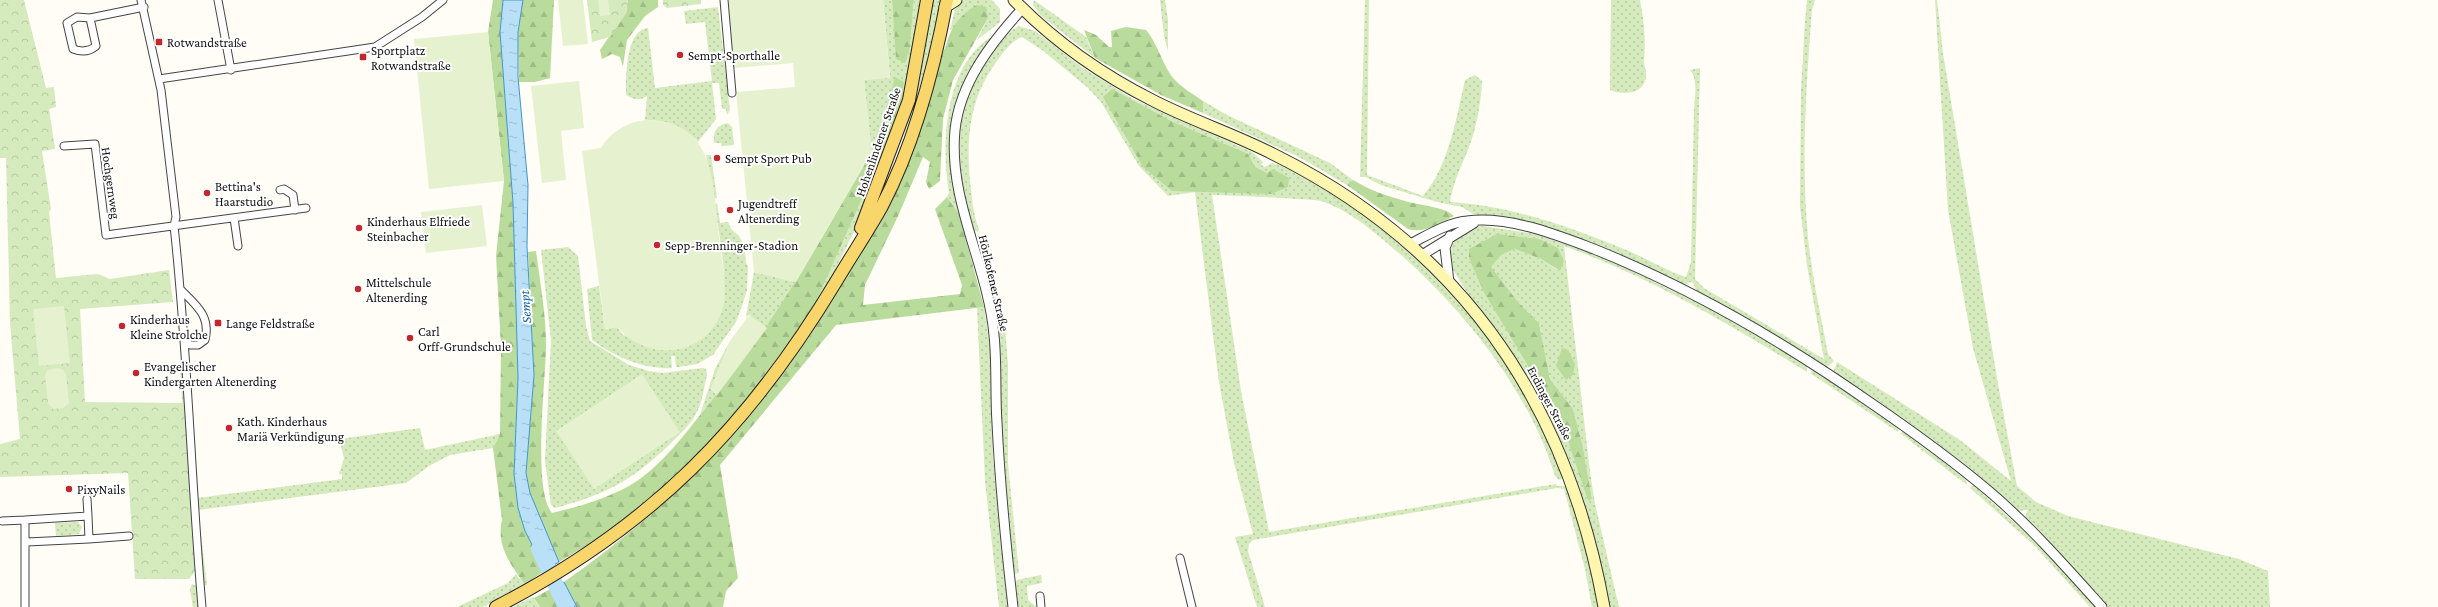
<svg xmlns="http://www.w3.org/2000/svg" width="2438" height="607" font-family="'Crimson Pro',serif">
	<style>
		.grass { fill: url(#grass-dots); fill-rule: evenodd }
		.forest { fill: url(#forest-firs) }
		.park { fill: url(#park-crowns) }
		.pitch { fill: #e6f2cf }
		.water { fill: url(#water-ripples); stroke: #3f96cf }
		.lines { fill: none; stroke-linecap: round; stroke-linejoin: round }
		.river { stroke: #b9e0f7; stroke-width: 16 }
		.minor-casing { stroke: #444; stroke-width: 9 }
		.tertiary-casing { stroke: #444; stroke-width: 11 }
		.secondary-casing { stroke: #333; stroke-width: 13 }
		.primary-casing { stroke: #222; stroke-width: 14 }
		.minor { stroke: #fff; stroke-width: 7 }
		.tertiary { stroke: #fff; stroke-width: 9 }
		.secondary { stroke: #fff6b0; stroke-width: 11 }
		.primary { stroke: #f9d66b; stroke-width: 12 }
		.poi-dot { fill: #c4262e; stroke: #fff; stroke-width: 1.5 }
		.labels { text-anchor: middle; dominant-baseline: central; stroke-width: 4; stroke-linejoin: round; paint-order: stroke }
		.poi-label { font-size: 13px; fill: #111; stroke: #fff; text-anchor: start }
		.street-label { font-size: 13px; fill: #111; stroke: #fff }
		.water-label { font-size: 14px; font-style: italic; fill: #1768a6; stroke: #fff }
	</style>
	<defs>
		<pattern id="grass-dots" width="8" height="8" patternUnits="userSpaceOnUse"><rect width="8" height="8" fill="#d5ebbd"/><path d="M2 2h.1M6 6h.1" fill="none" stroke="#b6c8a1" stroke-width="1.8" stroke-linecap="round"/></pattern>
		<pattern id="forest-firs" width="22" height="20" patternUnits="userSpaceOnUse"><rect width="22" height="20" fill="#b9dc9c"/><path d="M5 1l3.5 6h-7zM16 11l3.5 6h-7z" fill="#9ebc85"/></pattern>
		<pattern id="park-crowns" width="20" height="18" patternUnits="userSpaceOnUse"><rect width="20" height="18" fill="#d5ebbd"/><path d="M2 6a3 3 0 1 1 6 0M12 15a3 3 0 1 1 6 0" fill="none" stroke="#b6c8a1"/></pattern>
		<pattern id="water-ripples" width="26" height="14" patternUnits="userSpaceOnUse"><rect width="26" height="14" fill="#b9e0f7"/><path d="M2 4q2-2 4 0t4 0M15 11q2-2 4 0t4 0" fill="none" stroke="#9ebfd3"/></pattern>
	</defs>
	<rect width="100%" height="100%" fill="#fffdf5"/>
	<path class="grass" d="M883 0H892L895 41 913 15 914 0H922C917 28 914 57 907 84 889 164 853 240 812 311L879 161 869 156 871 152 864 80 890 77ZM895 78 904 82 903 95 883 149 875 147Z
		M932 0H941C925 77 903 152 868 222 877 201 887 179 896 158 916 108 925 54 932 0Z
		M964 0H992L1000 9V22L977 40 988 18 950 30 955 9Z
		M1034 0 1086 37 1095 58 1040 15 1033 5Z
		M1160 0H1165L1168 19V51L1164 36Z
		M1365 0H1369L1367 175 1423 196C1449 165 1456 119 1465 80L1475 75 1482 81C1481 102 1477 126 1469 147 1462 165 1453 182 1450 202 1513 206 1573 228 1631 252 1649 260 1667 271 1686 277L1691 262 1694 109C1695 96 1698 79 1690 70L1700 68 1695 279 1704 288 1824 359 1807 265 1800 206 1801 91 1805 22 1807 0H1815L1812 10C1806 85 1801 162 1808 238 1812 277 1821 316 1828 354L1834 361 1826 368 1783 339 1697 292 1693 283 1690 282 1685 286 1619 254 1569 234 1552 229 1473 214 1462 207 1437 202 1381 185 1366 177H1360Z
		M1611 0H1640C1644 21 1646 39 1644 61 1644 66 1646 69 1646 73 1647 94 1625 96 1610 90Z
		M1935 0H1937L1943 53 1998 384 2017 486 2036 502 2068 516 2239 559 2268 571 2270 607H2107L2028 521 2025 516 2028 510 2017 511C1960 459 1897 416 1833 373L1837 362 1960 440 2011 481 1973 348 1948 210Z
		M718 7 730 110 727 115 726 109H722L719 83H712L716 119 698 142C684 126 666 120 645 120L647 96C639 101 635 100 626 95 626 78 625 30 648 28L655 88 712 81 705 22 686 24 684 11Z
		M1019 26 1035 31 1083 68 1133 99 1252 152 1263 162 1261 165 1265 167 1272 163 1282 166C1304 178 1326 190 1347 204 1445 270 1522 365 1562 475V479L1559 480 1555 476C1529 388 1456 300 1387 243 1368 227 1347 210 1324 202 1316 199 1305 200 1297 199 1269 197 1240 196 1212 195L1241 391 1269 532 1556 484 1557 486H1567L1579 516 1599 607H1592L1585 569 1564 489 1557 488 1253 540 1249 544 1248 551 1265 607H1257L1235 537 1253 534 1234 463 1219 382 1195 192 1168 196 1139 166 1101 102 1087 87 1042 50 1022 37C1013 40 1005 50 1000 57 970 95 966 135 970 181 972 197 973 215 979 229L978 232 971 229C958 163 948 112 991 54 999 43 1007 32 1019 26Z
		M989 38H992C947 98 943 141 959 214L947 197 949 193C941 145 944 69 989 38Z
		M1203 101 1227 115 1330 163 1353 180 1347 185 1299 157 1203 113Z
		M728 123 732 127 734 145 722 146 721 143H714C713 132 716 125 728 123Z
		M706 155H711L717 198H714Z
		M717 203 720 223 728 222 731 229 739 236 744 245 746 263 748 266 747 290 742 306 736 322 713 355 697 364 679 367H676L675 356H671L672 368C645 370 613 356 592 340L587 289 599 286 605 329 617 327 623 335 691 345C742 315 720 252 715 204Z
		M1483 226 1536 234 1609 260 1725 316 1787 353 1807 367V372C1729 324 1650 277 1564 246L1590 472 1595 504 1619 607H1609C1596 526 1571 449 1528 379 1504 340 1473 306 1451 266 1448 241 1458 231 1483 226ZM1539 239 1559 271 1541 259 1515 249 1501 255 1490 267 1518 302 1539 323 1550 379 1573 409 1583 447 1592 499 1588 501C1581 480 1575 457 1566 437 1539 375 1497 320 1469 259Z
		M979 236 983 238 1001 302 1005 329 1008 363V464L1019 573 1013 574 1001 452 999 335 995 313 977 247Z
		M568 247 578 256 586 326 590 341 629 365 649 371 662 373 703 368 706 369 707 375C704 386 703 399 698 410 692 424 679 435 669 445 630 482 606 494 555 508L551 505 545 461 551 340 541 250Z
		M754 272 796 282 767 328 749 315 746 317Z
		M984 307 991 353 993 457 1008 607H999L985 481 977 308Z
		M730 341 711 389 717 395 700 415 715 369Z
		M180 361H183L188 459H185Z
		M1814 370 1899 428 1898 432 1810 373Z
		M420 428 425 450 500 434 493 448 450 455 429 466 406 483 198 510 207 585H204L197 498 342 479V474H339L344 458 339 439Z
		M1902 432H1906L1966 478 1967 485 1900 433Z
		M1973 485 2044 549 2096 607H2090L2034 545 1970 488Z
		M78 522 82 527 79 534 56 536 55 523Z
		M516 574 525 585 483 607H457L508 583Z
		M1041 575 1042 583 1027 586 1028 600 1037 607H1016L1014 584 1017 580Z
		M192 584 197 586 199 607H193L190 590Z
		M533 597 540 607H512Z"/>
	<path class="forest" d="M493 0H503L500 32 513 203 518 378 514 474 518 508 525 531 545 570 525 585C511 565 496 546 502 520L493 448 500 434 501 347 496 256 504 181 488 32Z
		M523 0H554L550 78 535 82H519L518 32Z
		M628 0H658V7L645 16 627 40 623 66 620 57 612 54 602 59 600 50 626 12Z
		M892 0H914L909 52 905 63 896 59Z
		M977 5 986 7 988 18 953 80 943 119 940 181 929 189 926 182 930 162 923 157 899 214 865 285 863 305 960 294 962 285 935 209 947 197 959 214 984 307 836 325 720 465 738 578 726 591 723 607H577L564 582C675 504 769 408 837 292 848 273 860 255 869 236 897 174 921 109 946 45 951 26 960 15 977 5Z
		M1126 27 1146 30C1158 44 1162 64 1173 78 1182 88 1193 94 1203 101V113L1161 95 1095 58 1084 30 1096 35 1109 47H1112L1111 31Z
		M895 77 904 82 903 95 883 149 875 147Z
		M1112 89 1171 121 1248 154 1255 167 1267 173 1273 169 1289 178 1288 187 1271 194 1172 191 1143 167 1103 97Z
		M869 156 879 161 812 311 746 401 703 450 669 482 605 534 559 562 530 493 526 473 534 375 528 252 536 251C540 282 546 313 546 345 546 379 532 489 552 513 578 507 605 499 629 486 660 468 683 436 705 409 771 329 818 245 869 156Z
		M1353 180C1369 190 1387 196 1405 201 1418 205 1446 207 1454 216 1439 223 1425 234 1408 229L1347 185Z
		M1497 234 1539 239 1558 248 1564 261 1560 271 1541 259 1515 249 1501 255 1491 267 1518 302 1539 323 1550 379 1573 409 1583 447 1592 499 1588 501 1567 438 1534 376 1485 294 1469 259V249Z
		M1562 348 1568 350 1575 364 1573 375 1566 380 1556 366Z
		M552 588 562 607H540L534 598Z"/>
	<path class="park" d="M0 0H24L46 88 54 87 56 107 49 109 55 149 42 151 51 209 49 212 56 278 98 274 110 279 169 270 173 302 80 309 85 402 185 403 196 570 189 579H135L128 473 0 477V444L20 439 10 323 6 158H0Z
		M587 0H628L627 12 610 37 592 42Z
		M663 0H701V4L667 8 663 5Z"/>
	<path class="pitch" d="M558 0H583L588 44 563 46Z
		M598 0H608L610 15 600 16Z
		M727 0H883L890 78 864 80 872 152 796 282 754 272 736 92 795 87 793 63 734 68Z
		M488 32 504 181 429 189 414 39Z
		M579 81 584 128 561 131 566 180 542 183 531 86Z
		M645 120C716 119 713 185 719 237 721 259 728 285 723 307 709 357 649 364 617 327L605 329 582 151 601 148C610 133 627 122 645 120Z
		M482 205 487 246 426 253 421 212Z
		M64 306 70 363 39 366 33 309Z
		M749 315 767 328 717 395 711 389 730 341Z
		M58 368 63 370 66 374 69 403 63 408 53 409 48 403 45 374 48 370Z
		M642 374 680 432 594 489 556 431Z"/>
	<path class="water" d="M503 0H523L518 32V77L528 185 527 247 534 375 526 473 530 493 559 562 545 570 525 531 518 508 514 474 518 378 513 203 500 32Z
		M564 582 577 607H562L552 588Z"/>
	<g class="lines">
		<path class="river" d="M539 549 566 607"/>
		<defs>
			<path id="minor" d="M141 0 161 90 176 217 174 226C188 352 191 480 202 607
				M218 0 231 70
				M724 0 732 93
				M90 18 77 17 67 23 73 49C81 52 89 52 96 46L90 18 144 7
				M159 79 375 47 422 17 443 0
				M64 146 95 144 106 235 306 208
				M280 190 284 189 293 195 295 210
				M234 218 238 246
				M181 290C196 305 211 316 205 340L198 345H190L184 340
				M87 499 88 516
				M2 521 25 520
				M89 539 129 536
				M1180 558 1192 607
				M1040 596 1041 607
				M25 607V520L88 516 89 539 27 542"/>
			<path id="tertiary" d="M1410 244C1428 235 1447 223 1467 221 1507 215 1557 235 1594 249 1693 289 1784 342 1871 403 1912 431 1952 460 1990 492 2031 527 2066 567 2102 607
				M1422 255 1474 223
				M1449 282 1445 248 1450 236
				M1013 607C1006 546 1000 485 997 423 995 394 997 364 994 335 988 265 948 202 955 130 960 83 991 43 1022 9"/>
			<path id="secondary" d="M1014 0C1055 42 1102 75 1154 101 1193 121 1234 134 1273 154 1461 247 1567 402 1604 607
				M945 7 956 0"/>
			<path id="primary" d="M861 228 909 100 927 0
				M496 607C650 528 749 427 837 280 852 255 868 231 882 206 915 143 934 69 947 0"/>
		</defs>
		<use href="#minor" class="minor-casing"/>
		<use href="#tertiary" class="tertiary-casing"/>
		<use href="#secondary" class="secondary-casing"/>
		<use href="#primary" class="primary-casing"/>
		<use href="#minor" class="minor"/>
		<use href="#tertiary" class="tertiary"/>
		<use href="#secondary" class="secondary"/>
		<use href="#primary" class="primary"/>
	</g>
	<g class="poi-dot">
		<rect x="155" y="38" width="8" height="8" rx="2"/>
		<circle cx="680" cy="55" r="4"/>
		<rect x="359" y="53" width="8" height="8" rx="2"/>
		<circle cx="717" cy="158" r="4"/>
		<circle cx="207" cy="193" r="4"/>
		<circle cx="730" cy="210" r="4"/>
		<circle cx="359" cy="228" r="4"/>
		<circle cx="657" cy="245" r="4"/>
		<circle cx="358" cy="289" r="4"/>
		<rect x="214" y="319" width="8" height="8" rx="2"/>
		<circle cx="122" cy="326" r="4"/>
		<circle cx="410" cy="338" r="4"/>
		<circle cx="136" cy="373" r="4"/>
		<circle cx="229" cy="428" r="4"/>
		<circle cx="69" cy="489" r="4"/>
	</g>
	<g class="labels">
		<g class="poi-label">
			<text x="167" y="42">Rotwandstraße</text>
			<text x="371" y="50">Sportplatz<tspan x="371" dy="15">Rotwandstraße</tspan></text>
			<text x="688" y="55">Sempt-Sporthalle</text>
			<text x="725" y="158">Sempt Sport Pub</text>
			<text x="215" y="186">Bettina's<tspan x="215" dy="15">Haarstudio</tspan></text>
			<text x="738" y="203">Jugendtreff<tspan x="738" dy="15">Altenerding</tspan></text>
			<text x="367" y="221">Kinderhaus Elfriede<tspan x="367" dy="15">Steinbacher</tspan></text>
			<text x="665" y="245">Sepp-Brenninger-Stadion</text>
			<text x="366" y="282">Mittelschule<tspan x="366" dy="15">Altenerding</tspan></text>
			<text x="130" y="319">Kinderhaus<tspan x="130" dy="15">Kleine Strolche</tspan></text>
			<text x="226" y="323">Lange Feldstraße</text>
			<text x="418" y="331">Carl<tspan x="418" dy="15">Orff-Grundschule</tspan></text>
			<text x="144" y="366">Evangelischer<tspan x="144" dy="15">Kindergarten Altenerding</tspan></text>
			<text x="237" y="421">Kath. Kinderhaus<tspan x="237" dy="15">Mariä Verkündigung</tspan></text>
			<text x="77" y="489">PixyNails</text>
		</g>
		<g class="street-label">
			<text transform="translate(878 142) rotate(-71)">Hohenlindener Straße</text>
			<text transform="translate(111 183) rotate(82)">Hochgernweg</text>
			<text transform="translate(994 283) rotate(77)">Hörlkofener Straße</text>
			<text transform="translate(1550 403) rotate(62)">Erdinger Straße</text>
		</g>
		<g class="water-label">
			<text transform="translate(525 307) rotate(-94)">Sempt</text>
		</g>
	</g>
</svg>
